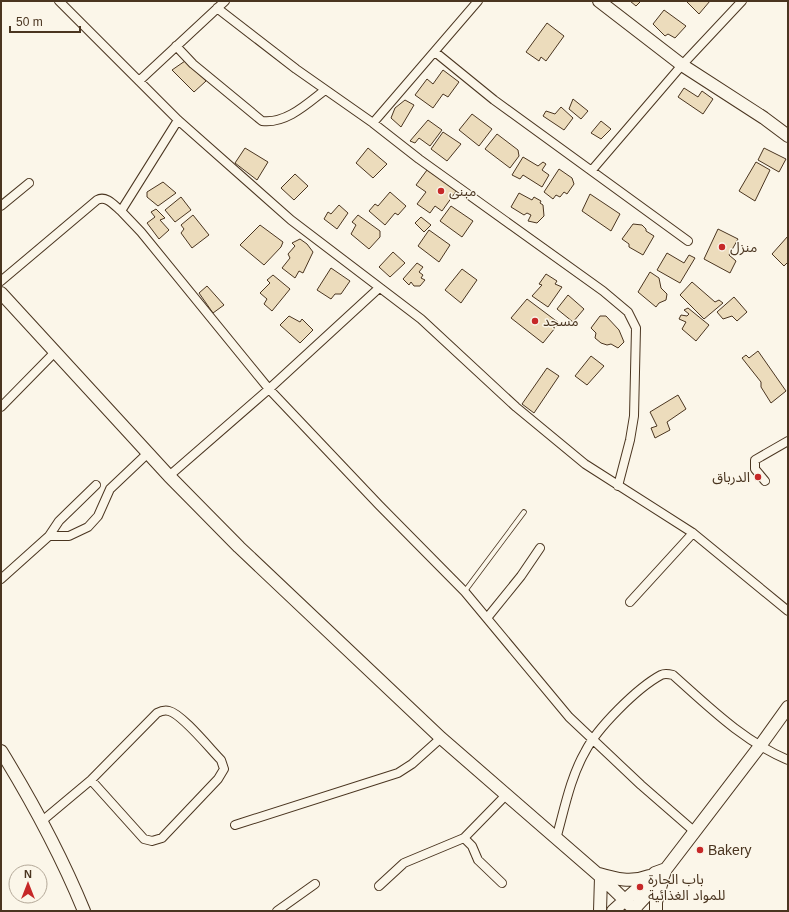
<svg xmlns="http://www.w3.org/2000/svg" width="789" height="912" font-family="Helvetica,'Noto Sans Arabic',sans-serif">
	<style>
		.building { fill: #ecdcbc; stroke: #4a3520 }
		.lines { fill: none; stroke-linecap: round; stroke-linejoin: round }
		.lane-casing { stroke: #4a3520; stroke-width: 5.5 }
		.street-casing { stroke: #4a3520; stroke-width: 10 }
		.secondary-casing { stroke: #4a3520; stroke-width: 14 }
		.lane { stroke: #fbf6e9; stroke-width: 4 }
		.street { stroke: #fbf6e9; stroke-width: 8 }
		.secondary { stroke: #fbf6e9; stroke-width: 12 }
		.poi-dot { fill: #c62828; stroke: #fbf6e9; stroke-width: 1.5 }
		.labels { text-anchor: middle; dominant-baseline: central; stroke-width: 3; stroke-linejoin: round; paint-order: stroke }
		.poi-label { font-size: 14px; fill: #4a3520; stroke: #fbf6e9; text-anchor: start }
	</style>
	<rect width="100%" height="100%" fill="#fbf6e9"/>
	<path class="building" d="M630 1H641L636 6Z
		M686 1H710L699 14Z
		M664 10 686 26 675 38 668 34 665 36 653 24Z
		M547 23 564 36 546 61 541 57 539 61 526 52Z
		M185 61 206 81 194 92 172 70Z
		M443 70 459 82 448 97 443 94 433 108 415 95 427 79 433 84Z
		M684 88 698 97 702 91 713 99 703 114 678 97Z
		M573 99 588 111 581 119 569 109Z
		M405 100 414 105 401 127 391 118 395 108Z
		M561 107 573 118 564 130 543 116 546 111 555 114Z
		M472 114 492 129 479 146 459 130Z
		M428 120 442 130 430 146 419 138 415 143 410 141Z
		M601 121 611 129 601 139 591 133Z
		M443 132 461 144 447 161 431 149Z
		M497 134 518 150 519 156 510 168 485 149Z
		M245 148 268 162 257 180 235 163Z
		M368 148 387 164 373 178 356 163Z
		M764 148 786 159 779 172 758 160Z
		M523 157 538 166 543 162 546 164 542 170 549 175 542 187 523 175 520 179 512 175Z
		M756 162 770 170 755 201 739 191Z
		M559 169 572 178 574 184 567 194 564 192 560 197 556 195 553 199 544 192Z
		M427 170 457 190 442 211 435 206 430 213 417 204 426 192 416 185Z
		M295 174 308 186 294 200 281 188Z
		M163 182 176 193 158 206 147 197V192Z
		M390 192 406 206 398 215 395 213 385 225 369 211 375 204 378 206Z
		M519 193 532 200 534 197 541 201 540 203 543 205 544 216 537 223 528 221 531 215 527 213 524 215 511 207Z
		M590 194 620 214 611 231 582 211Z
		M181 197 191 210 175 222 165 210Z
		M339 205 348 213 337 229 324 219 328 212 331 214Z
		M451 206 473 221 462 237 440 221Z
		M156 209 165 218 160 220 169 230 159 239 147 223 155 217 151 212Z
		M193 215 209 235 192 248 181 233 184 229 181 225Z
		M358 215 380 231V237L369 249 351 234 356 225 352 222Z
		M421 217 431 225 424 232 415 223Z
		M633 224 642 225 646 229V231L654 236 643 255 629 247V244L622 239Z
		M260 225 283 242 281 247 264 265 240 245Z
		M718 229 738 239 729 255 736 261 730 273 704 259Z
		M429 230 450 245 439 262 418 246Z
		M788 236V262L784 266 772 254Z
		M300 239 307 244 313 252 303 273 299 271 295 278 282 268 290 258 288 254 295 246 292 243Z
		M393 252 405 263 390 277 379 267Z
		M667 253 684 263 689 255 695 258 680 283 657 270Z
		M417 263 423 267 419 272 423 275 421 278 425 280 420 286H414L411 282 409 285 403 279Z
		M331 268 350 281 341 294H335L331 299 317 290Z
		M462 269 477 280 461 303 445 290Z
		M650 272 659 278 661 288 667 294 666 300 659 303 656 307 638 292Z
		M546 274 557 281 555 284 562 287 548 307 532 296 542 285 539 284Z
		M273 275 290 289 272 311 264 304 267 299 260 293 270 283 267 280Z
		M692 282 715 302 719 300 723 303 704 319 680 295Z
		M207 286 224 305 213 313 199 293Z
		M568 295 584 309 573 322 557 309Z
		M734 297 747 312 737 321 732 316 723 319 717 312Z
		M527 299 559 323 543 343 511 318Z
		M688 308 709 325 696 341 682 329 686 322 679 319 681 315 687 316 689 314 684 310Z
		M289 316 300 322 302 319 313 330 300 343 280 325Z
		M600 316H606L619 330 624 342 618 348 611 344 607 345 601 343 595 338 596 333 591 328Z
		M758 351 786 391 771 403 761 387V382L742 358 746 355 749 358Z
		M591 356 604 366 587 385 575 376Z
		M547 368 559 376 534 413 522 404Z
		M678 395 686 409 667 422 670 430 655 438 651 428 657 426 650 412Z"/>
	<g class="lines">
		<defs>
			<path id="lane" d="M465 591 524 512"/>
			<path id="street" d="M59 1 178 120 291 220 421 319 516 407 585 464 693 533 788 611
				M217 8 296 69 373 123 419 159 603 291 628 312 636 328 634 416 630 440 618 486
				M176 46 193 64 262 121C286 124 307 104 325 90
				M435 52 494 100 688 241
				M139 81 225 1
				M178 120 121 211 141 232 269 389 379 505 465 592 569 717 641 785 695 832
				M373 123 478 1
				M592 170 682 65 742 1
				M1 206 29 183
				M1 281 97 200C106 195 114 205 121 211
				M1 407 55 352
				M169 476 269 389 379 288
				M765 481 755 469V460L788 441
				M49 536 59 521 96 485
				M1 579 49 536H69L88 527 98 516 110 489 148 453
				M630 602 693 533
				M487 618 521 576 540 548
				M42 821 91 780 157 713C161 711 165 710 169 711 182 714 211 750 221 760L224 769 218 779 162 838 152 841 144 839 91 780
				M235 825 398 773 412 764 441 738
				M464 838 472 846 478 860 502 883
				M556 839C564 811 570 778 585 752 597 728 637 688 661 675 665 673 669 674 673 675 709 707 743 741 788 760
				M379 886 404 863 464 838 506 795
				M277 911 315 884"/>
			<path id="secondary" d="M599 1 682 65 764 118 788 136
				M1 293 169 476 239 547 441 738 601 877 636 911
				M1 751C33 803 61 855 84 911
				M599 874C616 879 631 883 649 876
				M600 911 601 877
				M613 911 655 873 666 869
				M632 911 662 879 666 869 760 746 788 707
				M656 911V902L662 881"/>
		</defs>
		<use href="#lane" class="lane-casing"/>
		<use href="#street" class="street-casing"/>
		<use href="#secondary" class="secondary-casing"/>
		<use href="#lane" class="lane"/>
		<use href="#street" class="street"/>
		<use href="#secondary" class="secondary"/>
	</g>
	<g class="poi-dot">
		<circle cx="441" cy="191" r="4"/>
		<circle cx="722" cy="247" r="4"/>
		<circle cx="535" cy="321" r="4"/>
		<circle cx="758" cy="477" r="4"/>
		<circle cx="700" cy="850" r="4"/>
		<circle cx="640" cy="887" r="4"/>
	</g>
	<g class="labels">
		<g class="poi-label">
			<text x="449" y="191">مبنى</text>
			<text x="730" y="247">منزل</text>
			<text x="543" y="321">مسجد</text>
			<text x="750" y="477" text-anchor="end">الدرباق</text>
			<text x="708" y="850">Bakery</text>
			<text x="648" y="879">باب الحارة<tspan x="648" dy="16">للمواد الغذائية</tspan></text>
		</g>
	</g>
	<rect width="789" height="912" fill="none" stroke="#4a3520" stroke-width="4"/>
	<g transform="translate(28 884)"><circle r="19" fill="#fbf6e9" stroke="#b4a999"/>
	<path d="M0-3L7 15L0 10L-7 15Z" fill="#c62828"/>
	<text y="-6" font-size="11" font-weight="bold" text-anchor="middle" fill="#4a3520">N</text>
	</g>
	<path d="M10 26v6h70v-6" fill="none" stroke="#4a3520" stroke-width="2"/>
	<text x="16" y="26" font-size="12" fill="#4a3520" stroke="#fbf6e9" stroke-width="3" paint-order="stroke">50 m</text>
</svg>
